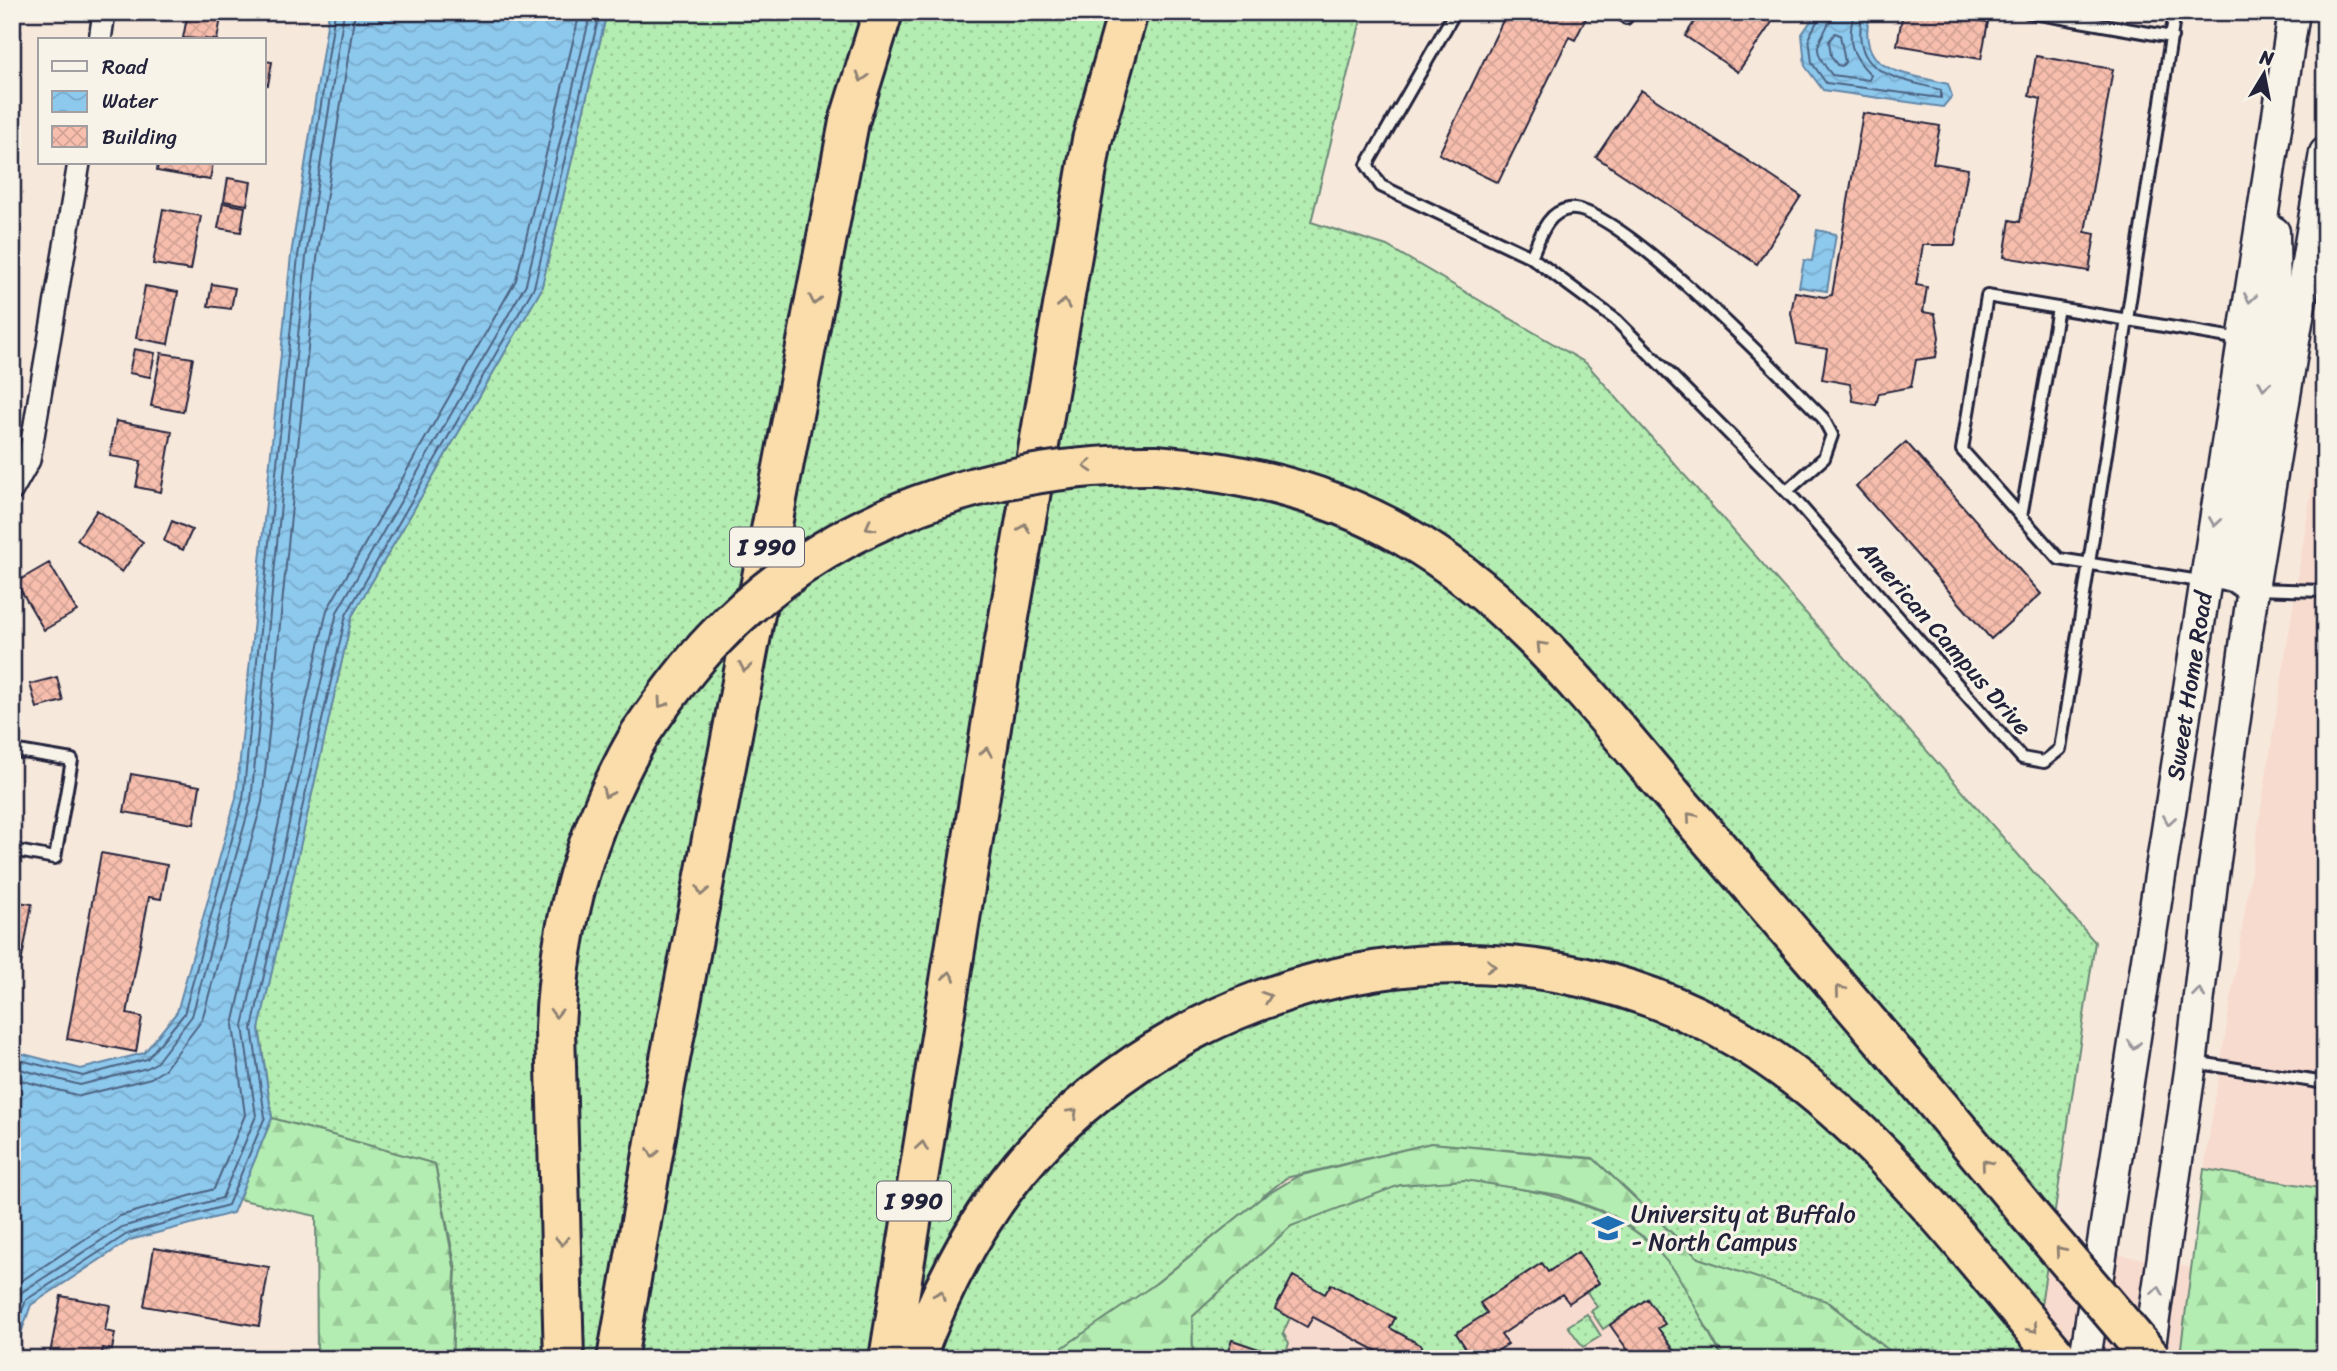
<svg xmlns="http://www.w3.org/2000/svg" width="2337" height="1371" font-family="Sriracha,sans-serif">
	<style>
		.built { fill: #f7dbce }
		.grass { fill: url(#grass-dots); stroke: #6b8876; stroke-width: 2 }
		.forest { fill: url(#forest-firs); stroke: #6b8876; stroke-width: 2 }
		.water { fill: url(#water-waves); stroke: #6286a6; stroke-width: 2 }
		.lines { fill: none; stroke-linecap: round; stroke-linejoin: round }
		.shore { stroke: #4d6482; stroke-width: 2 }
		.building { fill: url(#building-cross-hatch); stroke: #22223b; stroke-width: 2 }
		.service-casing { stroke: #22223b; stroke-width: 16 }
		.minor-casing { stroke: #22223b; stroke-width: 26 }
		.secondary-casing { stroke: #22223b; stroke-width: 35 }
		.motorway-casing { stroke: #22223b; stroke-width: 44 }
		.service { stroke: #f7f3e8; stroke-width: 10 }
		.minor { stroke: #f7f3e8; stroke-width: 21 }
		.secondary { stroke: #f7f3e8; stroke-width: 30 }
		.motorway { stroke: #faddab; stroke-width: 38 }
		.motorway-bridge-casing { stroke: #22223b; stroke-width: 44; stroke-linecap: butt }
		.motorway-bridge { stroke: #faddab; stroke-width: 38 }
		.oneway { stroke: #8e8073 }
		.oneway2 { stroke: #97959a }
		.labels { text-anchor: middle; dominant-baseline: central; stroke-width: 6; stroke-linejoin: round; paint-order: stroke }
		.shield { fill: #f7f3e8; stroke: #62616f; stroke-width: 2 }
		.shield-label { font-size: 23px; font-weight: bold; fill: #22223b }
		.street-label { font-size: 24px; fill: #22223b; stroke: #f7f3e8 }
		.poi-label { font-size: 24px; fill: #22223b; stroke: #f7f3e8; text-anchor: start }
	</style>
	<defs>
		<pattern id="grass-dots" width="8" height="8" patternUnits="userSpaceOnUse" patternTransform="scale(1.75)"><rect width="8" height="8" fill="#b4edb1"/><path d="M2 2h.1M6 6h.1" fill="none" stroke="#9acb99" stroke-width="1.8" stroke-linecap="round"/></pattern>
		<pattern id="forest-firs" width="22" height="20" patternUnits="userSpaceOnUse" patternTransform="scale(1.75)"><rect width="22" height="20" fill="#b4edb1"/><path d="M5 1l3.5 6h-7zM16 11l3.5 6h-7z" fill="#9acb99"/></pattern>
		<pattern id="water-waves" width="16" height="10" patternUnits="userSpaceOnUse" patternTransform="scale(1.75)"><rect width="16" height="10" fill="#8dc8ed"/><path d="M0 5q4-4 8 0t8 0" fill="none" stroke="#79accc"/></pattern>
		<pattern id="building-cross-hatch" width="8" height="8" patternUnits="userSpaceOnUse" patternTransform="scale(1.75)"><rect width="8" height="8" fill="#f7bead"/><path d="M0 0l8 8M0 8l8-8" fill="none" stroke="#d3a396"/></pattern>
	</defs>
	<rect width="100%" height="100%" fill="#f7e8dc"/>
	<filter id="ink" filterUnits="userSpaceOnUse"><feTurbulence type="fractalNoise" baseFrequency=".0143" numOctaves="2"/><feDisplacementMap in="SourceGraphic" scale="14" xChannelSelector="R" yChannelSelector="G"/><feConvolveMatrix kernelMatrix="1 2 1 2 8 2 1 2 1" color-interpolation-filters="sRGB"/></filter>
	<g filter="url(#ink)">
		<path class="built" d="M2325 405V1359H1152L1160 1315 1289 1176 1431 1143 1591 1158 2192 1268 2204 1169Z"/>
		<path class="grass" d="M607 12H1363L1311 222 1387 246 1586 363 2095 942 2033 1359H1900L1830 1303 1698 1258 1593 1158 1431 1143 1286 1178 1145 1292 1046 1359H452L456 1269 435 1164 272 1118 259 1027 352 616 541 290Z
			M1461 1179C1541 1192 1623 1201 1675 1270 1694 1297 1705 1331 1724 1359H1694L1689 1351 1680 1358 1658 1328 1664 1323 1647 1299 1603 1329 1591 1311 1597 1307 1587 1292 1599 1283 1578 1252 1548 1272 1541 1263 1481 1303 1487 1313 1456 1333 1473 1359H1415L1422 1346 1390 1328 1395 1318 1331 1284 1325 1294 1293 1276 1275 1309 1290 1318 1283 1333 1289 1343 1284 1358 1233 1340 1225 1359H1193L1192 1317 1291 1226 1341 1203 1400 1185Z
			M1587 1314 1601 1336 1583 1347 1568 1326Z"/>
		<path class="forest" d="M272 1118 435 1164 455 1272 452 1359H317L316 1216 238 1199Z
			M1431 1143 1594 1159 1698 1258 1826 1301 1899 1359H1724L1676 1272 1648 1240 1612 1215 1559 1195 1465 1180 1400 1185 1291 1226 1192 1317 1193 1359H1046L1158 1282 1260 1199 1298 1176Z
			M2204 1169 2325 1189V1359H2192L2181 1347Z"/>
		<path class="water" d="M329 12H607L541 290 352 616 259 1029 272 1118 233 1213 130 1240 31 1305 12 1359V1051L81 1069 144 1053 177 1012 236 798 291 255Z
			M1817 12H1870C1855 73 1902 72 1948 84L1952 96 1943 107 1823 90 1805 66 1802 34Z
			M1817 230 1836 234 1827 291 1799 287 1804 260 1812 261Z"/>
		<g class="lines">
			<path class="shore" d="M1822 12 1809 37 1812 63 1826 83 1941 98V90C1895 77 1848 75 1863 12
				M1831 12C1829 40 1802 40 1832 75L1869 80 1871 75C1850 54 1847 41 1854 12
				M1835 33 1840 35 1845 62 1842 66 1837 65 1831 56 1829 41Z
				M12 1058 83 1076 147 1059 184 1014 243 799 298 256 335 12
				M12 1067 80 1085 147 1068 156 1063 192 1016 251 801 306 257 344 12
				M12 1078 80 1096 151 1078 164 1070 202 1020 262 802 317 259 355 12
				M12 1287 120 1216 214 1189 245 1115 233 1025 327 610 516 280 580 12
				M12 1311 22 1292 122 1227 222 1198 256 1116 243 1026 337 612 526 284 591 12
				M12 1338 26 1300 127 1234 228 1205 265 1117 252 1028 346 615 534 287 600 12"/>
		</g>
		<path class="building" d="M188 12H222L217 40 183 38Z
			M1507 12H1589L1575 40 1569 37 1498 183 1439 154Z
			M1701 12H1779L1738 72 1685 36Z
			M1903 12H1977L1976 20 1988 22 1981 59 1897 45Z
			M12 31 21 32 16 66 12 65Z
			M2036 56 2113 69 2085 232 2095 234 2089 271 2004 257 2010 220 2020 222 2041 99 2029 96Z
			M264 61 272 62 268 85 264 84Z
			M1641 90 1801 196 1757 264 1596 157Z
			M1863 113 1940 126 1933 163 1968 169 1955 245H1923L1916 285 1927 287 1923 312 1935 314 1939 337 1936 357 1916 360 1911 387 1879 393 1876 405 1853 401 1850 384 1822 379 1827 349 1797 344 1791 313 1795 292 1824 297 1832 295Z
			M158 163H213L210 180 157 171Z
			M228 178 251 182 247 205 224 201Z
			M223 203 245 207 241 232 218 228Z
			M163 209 201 216 191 270 153 264Z
			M212 284 235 288 231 309 208 306Z
			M145 286 178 292 168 344 136 338Z
			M134 349 155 353 150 377 129 373Z
			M161 353 193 358 183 412 151 406Z
			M116 421 172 431 161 492 136 487 141 461 110 456Z
			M1906 442 2041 594 1991 639 1856 486Z
			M97 510 143 542 122 572 77 540Z
			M172 521 192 530 183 550 164 541Z
			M49 563 77 611 44 630 16 582Z
			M57 677 63 701 37 708 30 684Z
			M131 774 200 786 194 824 124 812Z
			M101 853 167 865 161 899 149 897 127 1014 142 1017 136 1052 67 1039Z
			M12 901 32 904 21 964 12 963Z
			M154 1248 269 1267 259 1326 144 1306Z
			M1578 1252 1599 1283 1569 1303 1562 1294 1501 1335 1508 1344 1485 1359H1473L1456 1333 1487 1313 1480 1303 1542 1263 1548 1272Z
			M1293 1276 1325 1294 1331 1284 1395 1318 1390 1328 1422 1346 1415 1359H1373L1377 1351 1313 1317 1307 1327 1275 1309Z
			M61 1296 110 1305 105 1331 115 1333 112 1350 103 1348 101 1359H49Z
			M1647 1299 1665 1324 1658 1328 1680 1358 1689 1351 1694 1359H1634L1610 1325Z
			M1232 1340 1268 1352 1265 1359H1225Z"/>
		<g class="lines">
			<defs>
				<path id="service" d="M1455 12 1367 165 1381 186 1531 257 1616 320 1796 501 2022 758 2044 762 2060 749 2175 12
					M1621 12 1626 18 1631 12
					M2028 12 2172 37
					M1531 257C1540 238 1546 212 1569 209 1616 202 1784 379 1823 418L1832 435 1824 458 1787 491
					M2021 517 2058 308
					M2238 587 2059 559 1962 450 1987 296 2240 339
					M2254 589 2325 591
					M12 750 72 760 55 858 12 850
					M2193 1062 2325 1083"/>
				<path id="minor" d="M100 40 104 12
					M12 490 29 460 79 163"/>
				<g id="secondary">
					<path d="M2253 589 2236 577 2233 561 2275 319 2274 232"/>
					<path id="s1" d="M2085 1359 2294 12"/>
					<path d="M2148 1359 2192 1057 2212 882 2253 589 2325 153"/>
				</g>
				<path id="motorway" d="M1156 465C1244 472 1329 492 1406 537 1520 602 1601 713 1686 811 1802 945 1918 1079 2030 1216
					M564 1359 555 1029C559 921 586 827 640 734
					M617 1359 665 1085 849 122 883 12
					M889 1359 1005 640 1092 140 1128 12
					M915 1359C945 1278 985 1201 1046 1139 1224 956 1514 907 1737 1038 1865 1112 1964 1247 2059 1359"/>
			</defs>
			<use href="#service" class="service-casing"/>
			<use href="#minor" class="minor-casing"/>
			<use href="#secondary" class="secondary-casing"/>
			<use href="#motorway" class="motorway-casing"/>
			<use href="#service" class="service"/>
			<use href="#minor" class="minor"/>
			<use href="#secondary" class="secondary"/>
			<use href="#motorway" class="motorway"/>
			<defs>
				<path id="motorway-bridge" d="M640 734C663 700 687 667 715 638 831 517 992 463 1156 465
					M2030 1216 2152 1359"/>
			</defs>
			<use href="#motorway-bridge" class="motorway-bridge-casing"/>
			<use href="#motorway-bridge" class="motorway-bridge"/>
		</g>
		<defs><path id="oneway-chevron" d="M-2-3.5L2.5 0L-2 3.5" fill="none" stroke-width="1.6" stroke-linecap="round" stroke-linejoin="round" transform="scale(1.75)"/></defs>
		<g class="oneway">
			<use href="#oneway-chevron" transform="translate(862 77) rotate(107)"/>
			<use href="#oneway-chevron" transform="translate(815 300) rotate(101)"/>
			<use href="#oneway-chevron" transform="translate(1064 304) rotate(-80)"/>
			<use href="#oneway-chevron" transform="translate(1088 466) rotate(176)"/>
			<use href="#oneway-chevron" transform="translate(870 526) rotate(152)"/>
			<use href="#oneway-chevron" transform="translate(1024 528) rotate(-80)"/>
			<use href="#oneway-chevron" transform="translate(1541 646) rotate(-134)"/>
			<use href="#oneway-chevron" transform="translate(745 667) rotate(101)"/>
			<use href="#oneway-chevron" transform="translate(662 703) rotate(125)"/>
			<use href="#oneway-chevron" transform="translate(986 752) rotate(-81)"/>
			<use href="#oneway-chevron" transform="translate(607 793) rotate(115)"/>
			<use href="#oneway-chevron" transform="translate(1691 817) rotate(-131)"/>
			<use href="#oneway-chevron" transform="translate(702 891) rotate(101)"/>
			<use href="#oneway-chevron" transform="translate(1491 966) rotate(3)"/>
			<use href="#oneway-chevron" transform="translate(949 976) rotate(-81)"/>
			<use href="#oneway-chevron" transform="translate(1840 990) rotate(-130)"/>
			<use href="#oneway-chevron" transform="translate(1267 997) rotate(-19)"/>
			<use href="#oneway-chevron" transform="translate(556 1013) rotate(92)"/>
			<use href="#oneway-chevron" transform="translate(1073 1113) rotate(-44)"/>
			<use href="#oneway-chevron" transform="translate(922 1146) rotate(-81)"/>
			<use href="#oneway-chevron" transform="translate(653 1153) rotate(100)"/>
			<use href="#oneway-chevron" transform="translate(1986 1164) rotate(-129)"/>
			<use href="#oneway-chevron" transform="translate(562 1241) rotate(88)"/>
			<use href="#oneway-chevron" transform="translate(2060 1251) rotate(-131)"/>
			<use href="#oneway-chevron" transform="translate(940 1295) rotate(-67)"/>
			<use href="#oneway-chevron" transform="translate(2033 1328) rotate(49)"/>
		</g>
		<g class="oneway2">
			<use href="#oneway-chevron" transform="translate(2250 298) rotate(99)"/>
			<use href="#oneway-chevron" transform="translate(2264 385) rotate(100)"/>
			<use href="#oneway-chevron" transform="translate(2215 522) rotate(99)"/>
			<use href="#oneway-chevron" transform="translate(2169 820) rotate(99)"/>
			<use href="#oneway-chevron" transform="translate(2199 993) rotate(-84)"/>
			<use href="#oneway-chevron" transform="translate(2134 1045) rotate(99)"/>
			<use href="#oneway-chevron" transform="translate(2158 1291) rotate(-82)"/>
		</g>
	</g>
	<defs>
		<symbol id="university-bare" viewBox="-9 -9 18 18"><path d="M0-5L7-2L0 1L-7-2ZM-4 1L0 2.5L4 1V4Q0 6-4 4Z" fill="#1f6fb2" stroke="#f7f3e8" stroke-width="2.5" paint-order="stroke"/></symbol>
	</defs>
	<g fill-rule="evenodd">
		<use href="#university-bare" x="1586" y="1206" width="44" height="44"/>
	</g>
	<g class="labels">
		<g class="shield">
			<rect x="730" y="527.5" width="74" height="39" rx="5"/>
			<rect x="877" y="1181.5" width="74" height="39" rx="5"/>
		</g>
		<g class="shield-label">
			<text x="767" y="547">I 990</text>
			<text x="914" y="1201">I 990</text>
		</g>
		<g class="street-label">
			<text transform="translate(1945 638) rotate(49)">American Campus Drive</text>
			<text stroke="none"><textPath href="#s1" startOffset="681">Sweet Home Road</textPath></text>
		</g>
		<g class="poi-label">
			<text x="1631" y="1214">University at Buffalo<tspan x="1631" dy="28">- North Campus</tspan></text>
		</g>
	</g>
	<rect width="2337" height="1371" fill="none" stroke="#f7f3e8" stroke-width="42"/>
	<rect x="21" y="21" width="2295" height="1329" fill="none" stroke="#22223b" stroke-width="2.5" filter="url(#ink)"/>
	<rect x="38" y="38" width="228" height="126" fill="#f7f3e8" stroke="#a29fa3" stroke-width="2"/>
	<rect x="52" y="61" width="35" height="10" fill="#f7f3e8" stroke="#a29fa3" stroke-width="2"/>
	<text x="102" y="74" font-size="21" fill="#22223b">Road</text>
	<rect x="52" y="91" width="35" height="21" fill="url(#water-waves)" stroke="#a29fa3" stroke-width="2"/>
	<text x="102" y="108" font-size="21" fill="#22223b">Water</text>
	<rect x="52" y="126" width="35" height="21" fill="url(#building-cross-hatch)" stroke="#a29fa3" stroke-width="2"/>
	<text x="102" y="144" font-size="21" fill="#22223b">Building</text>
	<g transform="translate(2264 74) rotate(10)" stroke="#f7f3e8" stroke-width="5" paint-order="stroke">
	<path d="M0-5L12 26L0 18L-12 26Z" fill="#22223b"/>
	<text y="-10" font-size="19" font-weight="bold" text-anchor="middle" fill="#22223b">N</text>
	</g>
</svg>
